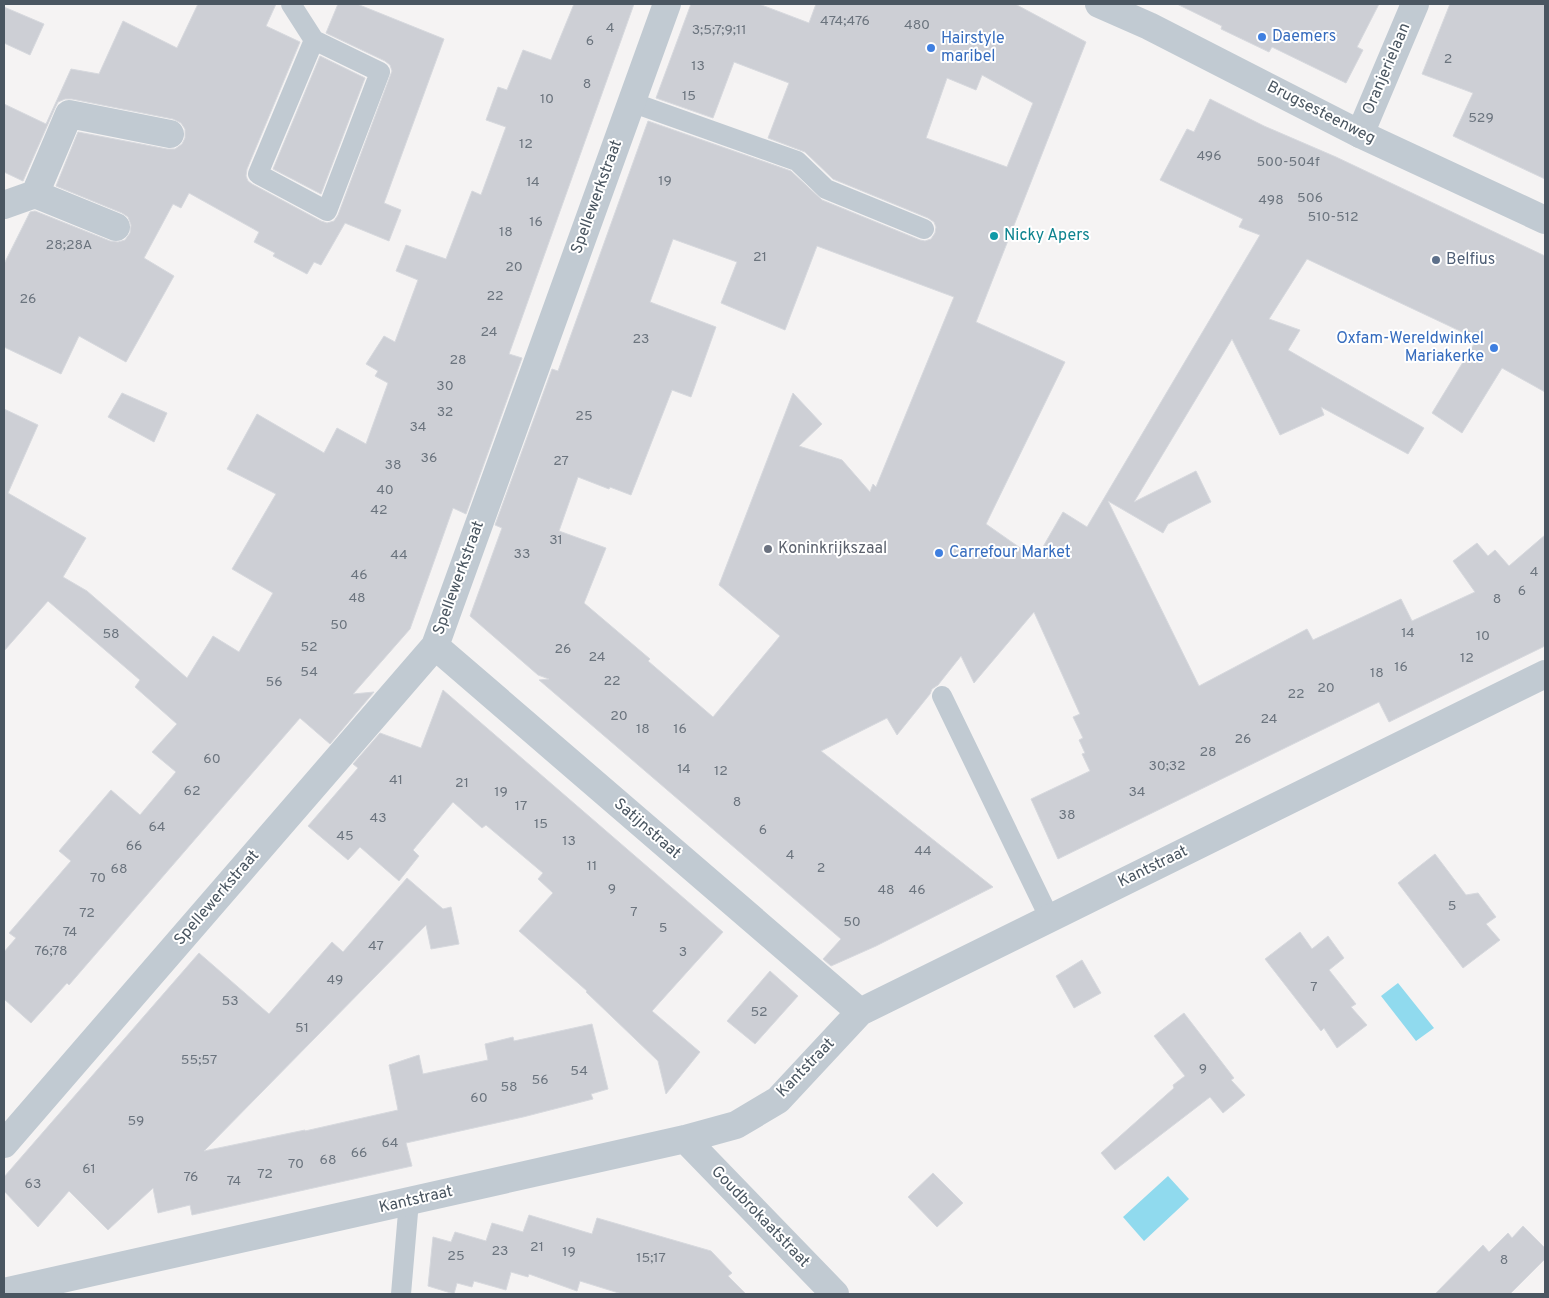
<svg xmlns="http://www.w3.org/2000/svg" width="1549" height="1298" font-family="Overpass,sans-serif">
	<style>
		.water { fill: #90daee }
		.building { fill: #cdcfd5; stroke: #d7d9de; fill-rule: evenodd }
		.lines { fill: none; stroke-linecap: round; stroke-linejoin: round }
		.service { stroke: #c1cad2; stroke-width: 20 }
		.minor { stroke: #c1cad2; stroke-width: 28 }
		.tertiary { stroke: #c1cad2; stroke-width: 28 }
		.shop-dot { fill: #3f7fe0; stroke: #fff; stroke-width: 2 }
		.culture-dot { fill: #0f9aa8; stroke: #fff; stroke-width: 2 }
		.service-dot { fill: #5c6f8a; stroke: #fff; stroke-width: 2 }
		.worship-dot { fill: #6b7280; stroke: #fff; stroke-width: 2 }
		.labels { text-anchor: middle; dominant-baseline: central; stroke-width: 4; stroke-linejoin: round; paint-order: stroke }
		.number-label { font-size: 14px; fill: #6b747e }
		.shop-label { font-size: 16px; fill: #366cbe; stroke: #fff; text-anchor: start }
		.street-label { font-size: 16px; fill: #4a5661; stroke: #fff }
		.culture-label { font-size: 16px; fill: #0d838f; stroke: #fff; text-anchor: start }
		.service-label { font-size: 16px; fill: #4e5e75; stroke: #fff; text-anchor: start }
		.worship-label { font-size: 16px; fill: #5b616d; stroke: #fff; text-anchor: start }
	</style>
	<rect width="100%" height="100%" fill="#f5f3f3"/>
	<path class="water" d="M1398 983 1434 1028 1416 1041 1381 996Z
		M1168 1176 1189 1199 1144 1241 1123 1217Z"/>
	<path class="building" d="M198 4H276L266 26 300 42 247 169 246 176 248 181 252 184 321 221 327 223 334 221 338 215 392 71 390 65 385 61 326 33 338 4H357L444 39 384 203 401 210 389 241 345 223 321 265 314 262 307 274 273 256 275 253 254 242 259 232 189 193 181 208 173 204 144 258 174 276 126 362 79 336 61 374 4 347V264L30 212 35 211 110 241 118 242 125 240 130 233 131 225 128 217 122 213 56 186 78 132 167 149H175L182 144 185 138V129L181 123 173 119 72 99H65L58 102 55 108 23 181 4 172V104L46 124 71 69 99 74 123 21 177 48Z
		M574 4H634L509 354 522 358 466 514 453 508 410 629 353 694 374 692 330 744 300 718 69 985 67 983 31 1023 4 999V952L16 938 9 933 71 861 59 851 111 790 140 815 176 772 152 752 177 724 135 687 140 680 48 601 4 651V409L38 425 8 493 86 538 63 577 87 591 187 678 213 636 239 652 273 593 232 569 276 494 227 469 257 414 324 453 337 428 366 444 388 383 375 376 378 371 366 364 384 336 395 342 418 280 396 271 406 245 446 259 472 191 481 195 506 127 486 120 498 87 507 90 523 50 551 60Z
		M691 4H759L809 23 816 4H1015L1086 42 976 322 1065 362 986 524 1036 559 1063 512 1087 527 1260 235 1239 227 1243 219 1160 180 1187 129 1194 132 1210 99 1264 126 1336 157 1545 256V392L1502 368 1462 433 1432 413 1477 339 1307 259 1269 319 1300 330 1288 350 1424 428 1408 454 1321 407 1324 415 1280 435 1232 339 1134 502 1196 471 1211 502 1168 524 1163 533 1108 501 1199 686 1307 629 1313 640 1401 599 1412 621 1475 592 1453 561 1477 543 1488 556 1495 550 1509 566 1545 535V646L1389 722 1379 702 1058 859 1031 799 1090 771 1082 754 1085 753 1079 740 1083 738 1073 717 1080 714 1034 612 974 683 961 656 938 685 932 689 930 694 897 735 887 718 821 751 993 887 876 946 831 966 823 959 841 939 539 680 549 679 538 675 470 616 502 528 495 525 552 369 558 371 648 121 791 171 822 200 920 240 925 241 931 239 935 233 936 227 934 222 928 218 833 179 805 152 768 138 789 83 734 62 713 118 656 98ZM982 75 1033 103 1007 167 926 138 947 78 976 90ZM673 239 737 262 721 303 785 330 817 246 954 297 876 487 873 484 870 492 842 460 799 446 822 424 793 393 719 585 780 636 713 717 648 661 650 659 584 603 606 548 559 531 578 477 609 489 610 487 631 495 672 390 691 397 716 327 650 302Z
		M1177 4H1379L1357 47 1363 50 1346 83 1272 47 1269 52 1221 29 1222 26Z
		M1450 4H1545V179L1453 136 1473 93 1422 74Z
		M4 7 44 24 30 55 4 43Z
		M320 56 365 78 321 194 273 169Z
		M122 393 167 413 154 442 108 417Z
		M443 690 723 932 652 1011 700 1052 666 1094 658 1061 586 992 587 991 519 931 553 893 538 879 543 873 486 825 482 828 453 802 413 850 419 856 399 881 360 847 348 860 308 826 358 768 353 764 380 733 421 748Z
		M1435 854 1466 895 1478 893 1496 917 1486 924 1500 940 1463 968 1398 883Z
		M407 878 443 909 451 907 459 944 431 949 426 925 204 1151 305 1130V1131L398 1110 389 1065 419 1055 423 1074 488 1060 485 1044 513 1037 514 1041 592 1024 608 1089 591 1094 593 1099 523 1117 406 1143 412 1166 192 1215 190 1205 158 1213 153 1188 108 1230 69 1191 38 1227 4 1191V1177L199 953 269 1014 332 942 343 952Z
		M1300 932 1312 949 1328 936 1344 958 1329 970 1356 1004 1351 1007 1367 1025 1337 1048 1324 1028 1321 1031 1265 959Z
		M1082 960 1101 993 1074 1008 1056 976Z
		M770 971 798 996 755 1044 727 1021Z
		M1184 1013 1234 1078 1231 1080 1245 1095 1223 1113 1210 1097 1115 1170 1101 1153 1174 1088 1173 1085 1185 1076 1154 1036Z
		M933 1173 963 1203 937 1227 908 1197Z
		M529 1215 592 1234 597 1218 711 1251 732 1273 728 1276 746 1294H622L580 1281 577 1291 529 1274 528 1277 511 1272 506 1290 474 1281 472 1287 457 1283 454 1294 428 1286 433 1237 451 1242 455 1232 486 1241 492 1223 523 1232Z
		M1523 1226 1545 1248V1259L1510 1294H1435L1483 1245 1489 1252 1508 1233 1512 1238Z"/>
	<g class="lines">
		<path class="service" d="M291 4 314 40 380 72 327 211 258 174 314 40
			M631 102 797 161 826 189 924 229
			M942 696 1049 917
			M401 1294 409 1201"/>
		<path class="minor" d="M1360 134 1415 4
			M35 194 69 114 170 134
			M4 205 35 194 116 227
			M435 646 860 1012
			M685 1139 835 1294
			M4 1144 435 646 667 4
			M4 1292 685 1139 736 1125 778 1100 860 1012 1545 674"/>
		<path class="tertiary" d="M1099 4 1149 26 1360 134 1545 220"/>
	</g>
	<g class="shop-dot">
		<circle cx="1262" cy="37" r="5"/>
		<circle cx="931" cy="48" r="5"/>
		<circle cx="1494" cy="348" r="5"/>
		<circle cx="939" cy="553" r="5"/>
	</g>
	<circle class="culture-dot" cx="994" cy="236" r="5"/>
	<circle class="service-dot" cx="1436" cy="260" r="5"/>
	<circle class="worship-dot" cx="768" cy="549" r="5"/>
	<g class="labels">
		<g class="number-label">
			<text x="845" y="21">474;476</text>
			<text x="917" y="25">480</text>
			<text x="610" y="28">4</text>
			<text x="719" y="30">3;5;7;9;11</text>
			<text x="590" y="41">6</text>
			<text x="1448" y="59">2</text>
			<text x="698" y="66">13</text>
			<text x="587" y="84">8</text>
			<text x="689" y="96">15</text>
			<text x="547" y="99">10</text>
			<text x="1481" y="118">529</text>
			<text x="526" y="144">12</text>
			<text x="1209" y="156">496</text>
			<text x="1288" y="162">500-504f</text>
			<text x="665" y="181">19</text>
			<text x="533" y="182">14</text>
			<text x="1310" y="198">506</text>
			<text x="1271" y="200">498</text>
			<text x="1333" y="217">510-512</text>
			<text x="536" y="222">16</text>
			<text x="506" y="232">18</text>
			<text x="69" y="245">28;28A</text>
			<text x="760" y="257">21</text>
			<text x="514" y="267">20</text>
			<text x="495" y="296">22</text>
			<text x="28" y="299">26</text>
			<text x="489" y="332">24</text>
			<text x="641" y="339">23</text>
			<text x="458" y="360">28</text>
			<text x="445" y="386">30</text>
			<text x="445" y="412">32</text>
			<text x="584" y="416">25</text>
			<text x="418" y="427">34</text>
			<text x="429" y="458">36</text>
			<text x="561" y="461">27</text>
			<text x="393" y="465">38</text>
			<text x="385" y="490">40</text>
			<text x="379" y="510">42</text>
			<text x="556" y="540">31</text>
			<text x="522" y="554">33</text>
			<text x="399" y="555">44</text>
			<text x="1534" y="572">4</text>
			<text x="359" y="575">46</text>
			<text x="1522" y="591">6</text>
			<text x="357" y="598">48</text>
			<text x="1497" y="599">8</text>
			<text x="339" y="625">50</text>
			<text x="1408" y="633">14</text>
			<text x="111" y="634">58</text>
			<text x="1483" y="636">10</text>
			<text x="309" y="647">52</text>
			<text x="563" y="649">26</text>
			<text x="597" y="657">24</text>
			<text x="1467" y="658">12</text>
			<text x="1401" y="667">16</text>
			<text x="309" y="672">54</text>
			<text x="1377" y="673">18</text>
			<text x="612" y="681">22</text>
			<text x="274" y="682">56</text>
			<text x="1326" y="688">20</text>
			<text x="1296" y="694">22</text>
			<text x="619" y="716">20</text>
			<text x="1269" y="719">24</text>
			<text x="643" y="729">18</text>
			<text x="680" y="729">16</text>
			<text x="1243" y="739">26</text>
			<text x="1208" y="752">28</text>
			<text x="212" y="759">60</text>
			<text x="1167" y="766">30;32</text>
			<text x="684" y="769">14</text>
			<text x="721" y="771">12</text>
			<text x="396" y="780">41</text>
			<text x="462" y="783">21</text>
			<text x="192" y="791">62</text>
			<text x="501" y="792">19</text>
			<text x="1137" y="792">34</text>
			<text x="737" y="802">8</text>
			<text x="521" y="806">17</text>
			<text x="1067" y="815">38</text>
			<text x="378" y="818">43</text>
			<text x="541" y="824">15</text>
			<text x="157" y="827">64</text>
			<text x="763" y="830">6</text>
			<text x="345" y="836">45</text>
			<text x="569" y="841">13</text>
			<text x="134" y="846">66</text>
			<text x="923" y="851">44</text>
			<text x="790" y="855">4</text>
			<text x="592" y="866">11</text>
			<text x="821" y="868">2</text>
			<text x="119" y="869">68</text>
			<text x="98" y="878">70</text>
			<text x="612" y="889">9</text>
			<text x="886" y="890">48</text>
			<text x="917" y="890">46</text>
			<text x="1452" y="906">5</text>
			<text x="634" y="912">7</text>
			<text x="87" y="913">72</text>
			<text x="852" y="922">50</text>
			<text x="663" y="928">5</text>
			<text x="70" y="932">74</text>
			<text x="376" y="946">47</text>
			<text x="51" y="951">76;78</text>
			<text x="683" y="952">3</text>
			<text x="335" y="980">49</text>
			<text x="1314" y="987">7</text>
			<text x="230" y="1001">53</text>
			<text x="759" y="1012">52</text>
			<text x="302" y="1028">51</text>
			<text x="199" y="1060">55;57</text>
			<text x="1203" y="1069">9</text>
			<text x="579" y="1071">54</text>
			<text x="540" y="1080">56</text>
			<text x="509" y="1087">58</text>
			<text x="479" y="1098">60</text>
			<text x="136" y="1121">59</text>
			<text x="390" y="1143">64</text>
			<text x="359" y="1153">66</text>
			<text x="328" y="1160">68</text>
			<text x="296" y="1164">70</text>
			<text x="89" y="1169">61</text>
			<text x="265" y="1174">72</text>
			<text x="191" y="1177">76</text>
			<text x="234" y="1181">74</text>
			<text x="33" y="1184">63</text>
			<text x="537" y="1247">21</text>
			<text x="500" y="1251">23</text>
			<text x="569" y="1252">19</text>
			<text x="456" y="1256">25</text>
			<text x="651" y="1258">15;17</text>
			<text x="1504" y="1260">8</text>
		</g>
		<g class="shop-label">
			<text x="1272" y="37">Daemers</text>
			<text x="941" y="39">Hairstyle<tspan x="941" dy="18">maribel</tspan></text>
			<text x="1484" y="339" text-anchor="end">Oxfam-Wereldwinkel<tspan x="1484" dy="18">Mariakerke</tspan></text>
			<text x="949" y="553">Carrefour Market</text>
		</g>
		<g class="street-label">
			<text transform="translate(1387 69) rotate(-67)">Oranjerielaan</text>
			<text transform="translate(1321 113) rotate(27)">Brugsesteenweg</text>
			<text transform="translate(597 197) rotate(-70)">Spellewerkstraat</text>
			<text transform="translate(459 578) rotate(-70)">Spellewerkstraat</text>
			<text transform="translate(647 829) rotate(41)">Satijnstraat</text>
			<text transform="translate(1153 867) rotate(-26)">Kantstraat</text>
			<text transform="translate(217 898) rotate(-49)">Spellewerkstraat</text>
			<text transform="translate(806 1068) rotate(-46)">Kantstraat</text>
			<text transform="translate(416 1200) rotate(-13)">Kantstraat</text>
			<text transform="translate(760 1217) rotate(46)">Goudbrokaatstraat</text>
		</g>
		<g class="culture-label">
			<text x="1004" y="236">Nicky Apers</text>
		</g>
		<g class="service-label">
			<text x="1446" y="260">Belfius</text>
		</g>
		<g class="worship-label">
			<text x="778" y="549">Koninkrijkszaal</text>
		</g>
	</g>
	<rect width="1549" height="1298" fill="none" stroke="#4a5661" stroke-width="10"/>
</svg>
